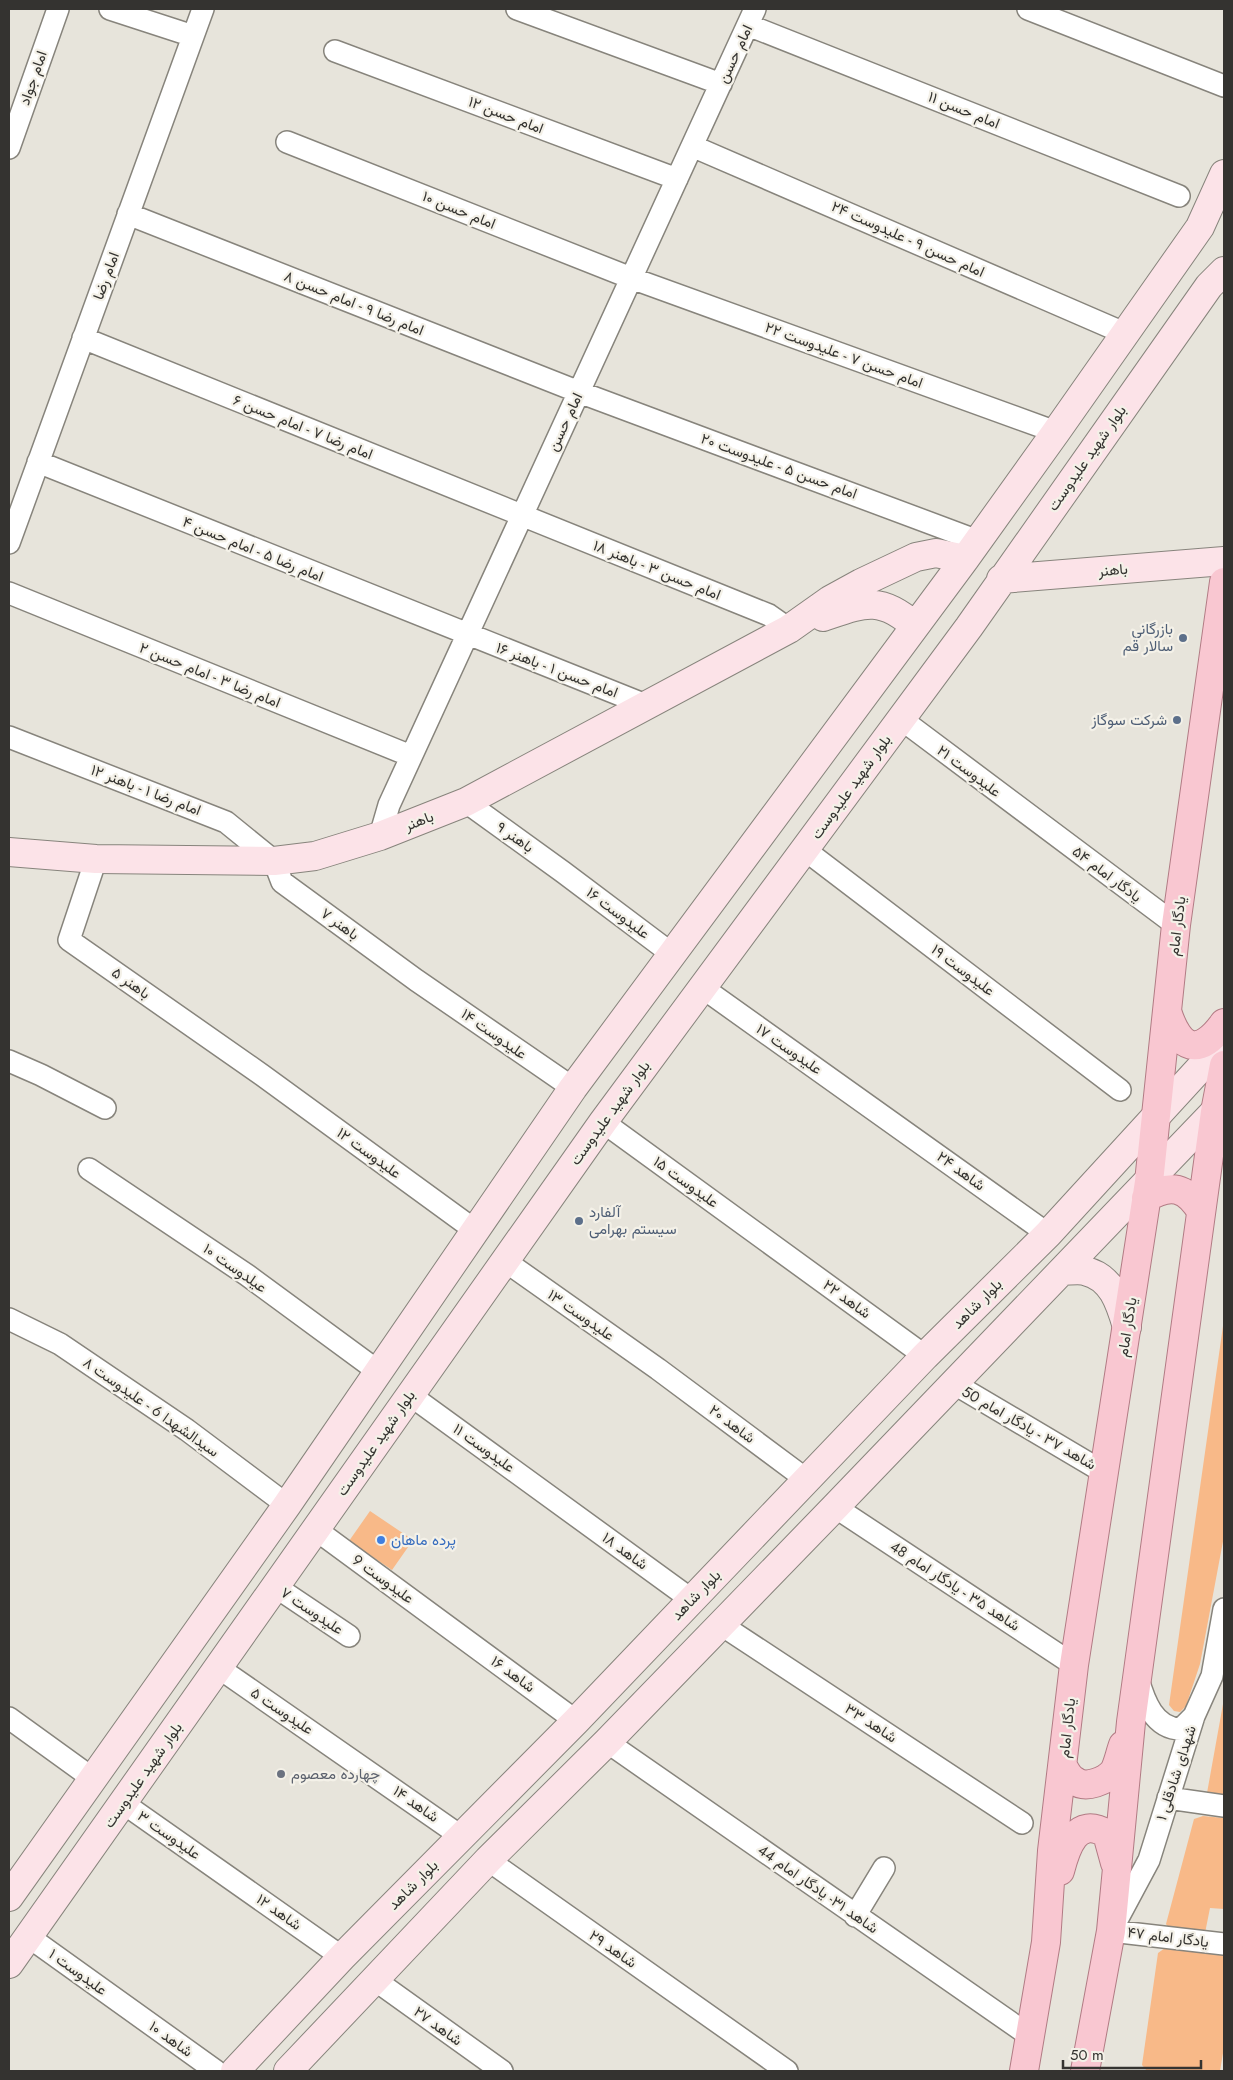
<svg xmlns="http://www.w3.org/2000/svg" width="1233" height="2080" font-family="Jost,Vazirmatn,sans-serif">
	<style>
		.building { fill: #f8b988 }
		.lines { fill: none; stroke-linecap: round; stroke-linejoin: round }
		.street-casing { stroke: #87847c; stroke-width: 24 }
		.secondary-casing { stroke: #87847c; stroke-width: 30 }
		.primary-casing { stroke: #b17b84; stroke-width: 30 }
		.street { stroke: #fff; stroke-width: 21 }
		.secondary { stroke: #fce3e8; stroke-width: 28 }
		.primary { stroke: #f9c7d1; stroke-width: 28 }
		.service-dot { fill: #5c6f8a; stroke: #f4f1e8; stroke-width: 2 }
		.shop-dot { fill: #3f7fe0; stroke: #f4f1e8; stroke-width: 2 }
		.worship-dot { fill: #6b7280; stroke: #f4f1e8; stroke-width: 2 }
		.labels { text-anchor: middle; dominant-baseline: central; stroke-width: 4.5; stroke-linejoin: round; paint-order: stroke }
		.street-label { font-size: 15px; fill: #343330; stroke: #f4f1e8 }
		.service-label { font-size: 15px; fill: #4e5e75; stroke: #f4f1e8; text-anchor: end }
		.shop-label { font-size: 15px; fill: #366cbe; stroke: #f4f1e8; text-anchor: start }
		.worship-label { font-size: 15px; fill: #5b616d; stroke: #f4f1e8; text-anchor: start }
	</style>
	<rect width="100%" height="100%" fill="#e7e4db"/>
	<path class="building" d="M1223 1326 1224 1536 1200 1664 1186 1706 1180 1712 1174 1711 1169 1705Z
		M370 1511 413 1540 392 1570 349 1541Z
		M1223 1704H1224V1797L1207 1793Z
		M1203 1816 1224 1818V1909L1210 1908 1205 1933 1169 1929 1166 1924 1194 1819Z
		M1165 1948 1224 1955V2047L1220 2071H1147L1142 2065 1158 1953Z"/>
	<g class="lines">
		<defs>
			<path id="street" d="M110 9 193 36
				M517 9 721 84
				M1028 9 1224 86
				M748 25 1179 196
				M335 51 677 179
				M287 142 631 278 1056 432
				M692 146 1124 333
				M9 148 58 9
				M128 214 579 392 978 541
				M83 338 769 615 789 629
				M38 462 648 706
				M9 543 203 9
				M9 593 411 756
				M901 719 1176 925
				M9 737 226 822 274 861 282 882 416 980 573 1088
				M466 802 563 872 672 954
				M380 836 389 805 755 9
				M805 850 1120 1090
				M96 859 69 940 262 1075 476 1231
				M703 988 1048 1234
				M9 1061 41 1075 105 1108
				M603 1122 925 1356
				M89 1169 247 1275 379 1372
				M505 1261 658 1369 807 1480
				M9 1319 60 1344 187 1430 287 1505
				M953 1383 1105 1473
				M410 1395 692 1600
				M835 1507 1074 1665
				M315 1529 576 1721
				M276 1587 349 1636
				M1224 1609 1212 1676 1194 1716 1149 1860 1111 1931 1224 1944
				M720 1624 1022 1823
				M219 1668 462 1837
				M1138 1679C1144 1700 1154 1729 1181 1729L1194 1716
				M9 1718 92 1778
				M607 1742 1030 2036
				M1168 1798 1224 1806
				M123 1803 342 1957
				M488 1860 787 2071
				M855 1916 884 1868
				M29 1937 216 2071
				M375 1980 502 2071"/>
			<path id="secondary" d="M1001 579 1224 561
				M823 617C864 603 880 595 915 626
				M9 852 96 859 274 861 315 856 380 836 466 802 789 629 830 600 861 583 916 557 936 553 965 559
				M1062 1271C1069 1271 1078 1269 1085 1271 1112 1277 1120 1303 1127 1327
				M9 1897 287 1505 573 1088 965 559 1056 432 1200 227 1224 174
				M9 1964 603 1122 969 627 1209 286 1224 271
				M235 2071 342 1957 576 1721 925 1356 1048 1234 1224 1042
				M288 2071 488 1860 607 1742 835 1507 1224 1102"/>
			<path id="primary" d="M1167 1011C1179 1050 1199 1058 1224 1023
				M1146 1198C1171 1183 1186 1187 1201 1211
				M1063 1766C1066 1772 1069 1778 1075 1781 1086 1789 1106 1781 1114 1771 1118 1764 1120 1753 1123 1745
				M1060 1871C1066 1848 1076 1815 1107 1834L1115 1863
				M1024 2071 1046 1942 1052 1851 1074 1665 1149 1182 1176 925 1224 582
				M1085 2071 1111 1931 1131 1722 1215 1112 1224 1065"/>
		</defs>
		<use href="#street" class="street-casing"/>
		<use href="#secondary" class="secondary-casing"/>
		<use href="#primary" class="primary-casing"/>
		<use href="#street" class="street"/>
		<use href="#secondary" class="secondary"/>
		<use href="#primary" class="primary"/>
	</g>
	<g class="service-dot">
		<circle cx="1183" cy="638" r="5"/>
		<circle cx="1177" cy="720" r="5"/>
		<circle cx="579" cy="1221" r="5"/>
	</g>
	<circle class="shop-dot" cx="381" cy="1540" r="5"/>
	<circle class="worship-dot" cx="281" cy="1774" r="5"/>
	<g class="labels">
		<g class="street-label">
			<text transform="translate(735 54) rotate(-65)">امام حسن</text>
			<text transform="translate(33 78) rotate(-71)">امام جواد</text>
			<text transform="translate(964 110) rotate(22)">امام حسن ۱۱</text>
			<text transform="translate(506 115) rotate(21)">امام حسن ۱۲</text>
			<text transform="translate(459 210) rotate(22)">امام حسن ۱۰</text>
			<text transform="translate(908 239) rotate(24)">امام حسن ۹ - علیدوست ۲۴</text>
			<text transform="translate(106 276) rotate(-70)">امام رضا</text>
			<text transform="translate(354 303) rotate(22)">امام رضا ۹ - امام حسن ۸</text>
			<text transform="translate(844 355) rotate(20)">امام حسن ۷ - علیدوست ۲۲</text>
			<text transform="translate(565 422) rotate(-65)">امام حسن</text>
			<text transform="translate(303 427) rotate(22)">امام رضا ۷ - امام حسن ۶</text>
			<text transform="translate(1087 458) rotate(-55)">بلوار شهید علیدوست</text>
			<text transform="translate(779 466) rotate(20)">امام حسن ۵ - علیدوست ۲۰</text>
			<text transform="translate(253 549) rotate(22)">امام رضا ۵ - امام حسن ۴</text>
			<text transform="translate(657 570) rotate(22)">امام حسن ۳ - باهنر ۱۸</text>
			<text transform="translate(1113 570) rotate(-5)">باهنر</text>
			<text transform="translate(557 670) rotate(21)">امام حسن ۱ - باهنر ۱۶</text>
			<text transform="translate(210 675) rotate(22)">امام رضا ۳ - امام حسن ۲</text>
			<text transform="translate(969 771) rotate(37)">علیدوست ۲۱</text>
			<text transform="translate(851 787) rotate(-54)">بلوار شهید علیدوست</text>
			<text transform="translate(146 790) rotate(21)">امام رضا ۱ - باهنر ۱۲</text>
			<text transform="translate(419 821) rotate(-21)">باهنر</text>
			<text transform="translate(515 837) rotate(35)">باهنر ۹</text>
			<text transform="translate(1107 874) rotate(37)">یادگار امام ۵۴</text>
			<text transform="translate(618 913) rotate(37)">علیدوست ۱۶</text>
			<text transform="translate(340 924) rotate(36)">باهنر ۷</text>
			<text transform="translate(1177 926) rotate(-83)">یادگار امام</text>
			<text transform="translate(963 970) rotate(37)">علیدوست ۱۹</text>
			<text transform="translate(131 983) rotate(35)">باهنر ۵</text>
			<text transform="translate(494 1034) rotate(35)">علیدوست ۱۴</text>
			<text transform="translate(789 1049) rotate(35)">علیدوست ۱۷</text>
			<text transform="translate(610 1113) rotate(-54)">بلوار شهید علیدوست</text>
			<text transform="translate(369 1153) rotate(36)">علیدوست ۱۲</text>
			<text transform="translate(961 1171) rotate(36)">شاهد ۲۴</text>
			<text transform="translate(686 1182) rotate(36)">علیدوست ۱۵</text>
			<text transform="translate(235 1268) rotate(35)">عیلدوست ۱۰</text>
			<text transform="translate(847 1299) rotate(36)">شاهد ۲۲</text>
			<text transform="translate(977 1304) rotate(-45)">بلوار شاهد</text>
			<text transform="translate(581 1315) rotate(35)">علیدوست ۱۳</text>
			<text transform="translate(1127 1327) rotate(-81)">یادگار امام</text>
			<text transform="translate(151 1407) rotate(35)">سیدالشهدا 6 - علیدوست ۸</text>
			<text transform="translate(732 1424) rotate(37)">شاهد ۲۰</text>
			<text transform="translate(1029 1428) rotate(30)">شاهد ۳۷ - یادگار امام 50</text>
			<text transform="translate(376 1443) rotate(-55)">بلوار شهید علیدوست</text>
			<text transform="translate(484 1448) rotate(36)">علیدوست ۱۱</text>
			<text transform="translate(625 1551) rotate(36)">شاهد ۱۸</text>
			<text transform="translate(383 1579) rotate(36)">علیدوست 9</text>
			<text transform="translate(955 1586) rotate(33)">شاهد ۳۵ - یادگار امام 48</text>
			<text transform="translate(696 1595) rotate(-46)">بلوار شاهد</text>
			<text transform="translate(312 1611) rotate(34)">علیدوست ۷</text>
			<text transform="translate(513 1674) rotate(36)">شاهد ۱۶</text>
			<text transform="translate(282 1711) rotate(34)">علیدوست ۵</text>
			<text transform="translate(871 1723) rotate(33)">شاهد ۳۳</text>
			<text transform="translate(1067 1728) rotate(-84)">یادگار امام</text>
			<text transform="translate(1176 1773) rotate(-72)">شهدای شادقلی ۱</text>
			<text transform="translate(143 1775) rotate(-55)">بلوار شهید علیدوست</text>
			<text transform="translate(416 1804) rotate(35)">شاهد ۱۴</text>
			<text transform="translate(169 1835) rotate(35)">علیدوست ۳</text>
			<text transform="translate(413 1885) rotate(-45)">بلوار شاهد</text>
			<text transform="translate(818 1889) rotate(35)">شاهد ۳۱- یادگار امام 44</text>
			<text transform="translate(279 1912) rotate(35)">شاهد ۱۲</text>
			<text transform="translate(1168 1937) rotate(7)">یادگار امام ۴۷</text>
			<text transform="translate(613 1949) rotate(35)">شاهد ۲۹</text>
			<text transform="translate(78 1972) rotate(36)">علیدوست ۱</text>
			<text transform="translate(438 2026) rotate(36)">شاهد ۲۷</text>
			<text transform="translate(171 2039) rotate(36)">شاهد ۱۰</text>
		</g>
		<g class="service-label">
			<text x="1173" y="629">بازرگانی<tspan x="1173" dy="17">سالار قم</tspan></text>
			<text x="1167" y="720">شرکت سوگاز</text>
			<text x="589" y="1212" text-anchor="start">آلفارد<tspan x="589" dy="17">سیستم بهرامی</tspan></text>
		</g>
		<g class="shop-label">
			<text x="391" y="1540">پرده ماهان</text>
		</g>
		<g class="worship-label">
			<text x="291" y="1774">چهارده معصوم</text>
		</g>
	</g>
	<rect width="1233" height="2080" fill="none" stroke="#343330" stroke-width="20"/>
	<path d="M1063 2060v8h138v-8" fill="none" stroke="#343330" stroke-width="2.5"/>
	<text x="1070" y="2060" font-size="15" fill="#343330" stroke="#f4f1e8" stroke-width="4" paint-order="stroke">50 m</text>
</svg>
